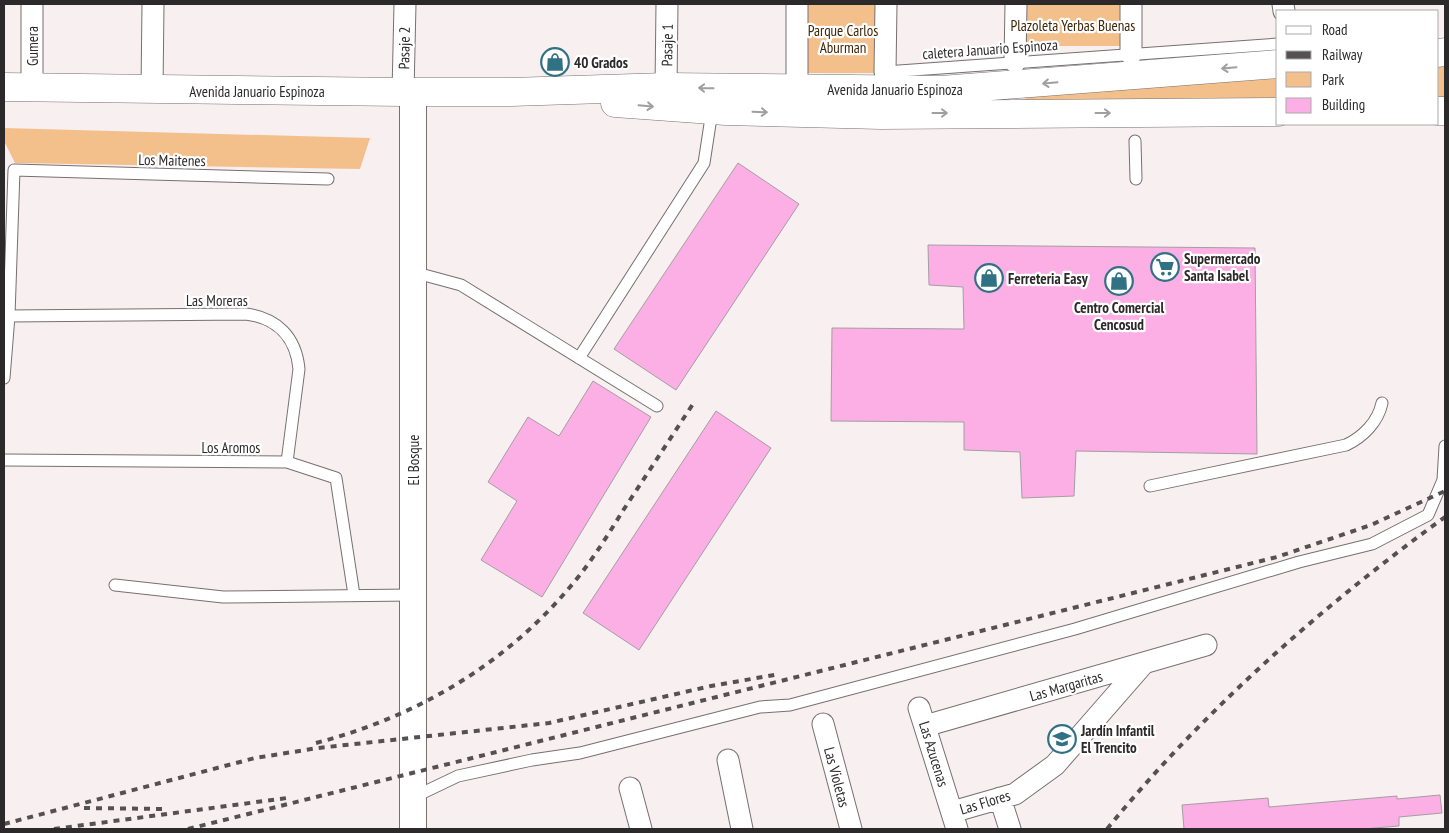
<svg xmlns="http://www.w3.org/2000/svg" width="1449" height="833" font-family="'PT Sans Narrow',sans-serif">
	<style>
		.green { fill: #f3c08c }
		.building { fill: #fcafe4; stroke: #a49da1 }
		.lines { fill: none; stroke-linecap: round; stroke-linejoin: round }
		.service-casing { stroke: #776f70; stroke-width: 13 }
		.minor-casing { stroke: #776f70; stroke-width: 23 }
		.tertiary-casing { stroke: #776f70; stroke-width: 28 }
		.secondary-casing { stroke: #776f70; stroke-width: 29 }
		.service { stroke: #fff; stroke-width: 11 }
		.minor { stroke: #fff; stroke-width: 21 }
		.tertiary { stroke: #fff; stroke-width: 26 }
		.secondary { stroke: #fff; stroke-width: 28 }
		.rail { stroke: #555152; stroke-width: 4; stroke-dasharray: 6 6; stroke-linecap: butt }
		.oneway { stroke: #a09f9f }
		.labels { text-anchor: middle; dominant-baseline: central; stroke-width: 4.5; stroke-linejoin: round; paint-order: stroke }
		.park-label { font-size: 15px; fill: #3e2607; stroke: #fff }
		.street-label { font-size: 15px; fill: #2c292a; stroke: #fff }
		.poi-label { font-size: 15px; font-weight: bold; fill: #2c292a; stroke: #fff; text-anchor: start }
	</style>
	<rect width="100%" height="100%" fill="#f8eff1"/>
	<path class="green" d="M808 4H877V73H808Z
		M1026 4H1121V46H1025Z
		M1445 63V100L1438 101V66Z
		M1278 75V102L1010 104 1032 96Z
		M4 128 370 138 360 169 15 163 4 141Z"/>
	<path class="building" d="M738 163 799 204 676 390 614 349Z
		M928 245 1255 248 1257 454 1076 451 1074 496 1022 498 1020 452 964 450V422L831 421 832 328 964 329 963 287 929 285Z
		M593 381 651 417 542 597 481 560 517 501 488 482 528 417 559 436Z
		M716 411 771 448 639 650 583 613Z
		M1440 795 1442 813 1399 817V826L1363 829H1184L1182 805 1268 798 1269 807 1397 796V799Z"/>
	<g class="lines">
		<defs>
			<path id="service" d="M885 72 1278 44
				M1135 141 1136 179
				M413 272 461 285 657 406
				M9 316 246 314C277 318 296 337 299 369L287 462
				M579 358 704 163 712 111
				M4 378 9 316 14 170 328 179
				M4 460 287 462 336 478 354 595
				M1150 486 1346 445C1363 437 1378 422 1382 403
				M115 585 223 597 413 595
				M414 797 458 776 532 760 580 753 760 707 790 705 1075 629 1299 562 1372 544 1428 515 1443 480 1445 446"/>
			<path id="minor" d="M1131 4V54
				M1283 4 1284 11
				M1015 62 1016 4
				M885 72 886 4
				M666 87 667 4
				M32 88V4
				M797 89V4
				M152 90 153 4
				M403 92 405 4
				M919 708 957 829
				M823 724 851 829
				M925 726 1206 645
				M728 760 742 829
				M630 788 641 829
				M1000 798 1010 829
				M952 812 1015 794 1055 765 1144 663"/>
			<path id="tertiary" d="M413 92V829"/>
			<path id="secondary" d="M1438 53 1445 52
				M4 87 403 92H511L666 87 941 90 1278 64
				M615 103 726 111 881 115 1278 112
				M1438 111H1445"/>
		</defs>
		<use href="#service" class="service-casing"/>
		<use href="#minor" class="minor-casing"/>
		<use href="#tertiary" class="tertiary-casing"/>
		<use href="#secondary" class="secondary-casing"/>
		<use href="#service" class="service"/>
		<use href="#minor" class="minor"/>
		<use href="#tertiary" class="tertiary"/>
		<use href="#secondary" class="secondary"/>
		<path class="rail" d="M316 743C419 716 508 663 575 581 594 558 609 533 624 509 648 473 671 437 695 401
			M84 808 166 809
			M4 824 255 758 318 748 549 723 711 686 780 674
			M54 829 287 798
			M188 829 1277 557 1371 525 1445 491
			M1107 829C1204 710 1321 607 1445 517"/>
	</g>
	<defs><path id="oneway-shaft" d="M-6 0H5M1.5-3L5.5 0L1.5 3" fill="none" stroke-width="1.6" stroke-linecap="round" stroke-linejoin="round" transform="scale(1.25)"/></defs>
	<g class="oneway">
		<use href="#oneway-shaft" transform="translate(1229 68) rotate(175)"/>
		<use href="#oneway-shaft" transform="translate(1050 83) rotate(175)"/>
		<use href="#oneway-shaft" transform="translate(706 88) rotate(-179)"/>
		<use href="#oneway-shaft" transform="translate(646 106) rotate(5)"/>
		<use href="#oneway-shaft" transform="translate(760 112) rotate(2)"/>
		<use href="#oneway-shaft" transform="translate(940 113)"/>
		<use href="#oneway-shaft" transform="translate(1103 113)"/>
	</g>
	<defs>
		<symbol id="shop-ring" viewBox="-11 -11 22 22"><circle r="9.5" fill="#fff" stroke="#307184" stroke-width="1.5"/><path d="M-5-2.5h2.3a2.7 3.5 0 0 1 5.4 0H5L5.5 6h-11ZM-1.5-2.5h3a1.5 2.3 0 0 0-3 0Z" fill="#307184"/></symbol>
		<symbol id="supermarket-ring" viewBox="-11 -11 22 22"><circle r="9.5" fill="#fff" stroke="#307184" stroke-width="1.5"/><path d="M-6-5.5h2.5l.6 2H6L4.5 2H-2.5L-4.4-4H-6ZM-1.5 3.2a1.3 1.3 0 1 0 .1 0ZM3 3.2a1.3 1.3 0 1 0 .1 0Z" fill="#307184"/></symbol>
		<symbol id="school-ring" viewBox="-11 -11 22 22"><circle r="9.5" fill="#fff" stroke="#307184" stroke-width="1.5"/><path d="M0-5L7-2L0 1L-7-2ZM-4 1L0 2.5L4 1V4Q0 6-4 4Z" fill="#307184"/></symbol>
	</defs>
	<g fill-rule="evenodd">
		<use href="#shop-ring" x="539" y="46" width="32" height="32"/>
		<use href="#supermarket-ring" x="1149" y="251" width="32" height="32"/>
		<use href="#shop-ring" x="973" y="262" width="32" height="32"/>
		<use href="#shop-ring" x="1103" y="265" width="32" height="32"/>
		<use href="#school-ring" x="1046" y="723" width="32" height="32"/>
	</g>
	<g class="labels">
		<g class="park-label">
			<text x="1073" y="25">Plazoleta Yerbas Buenas</text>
			<text x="843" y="30">Parque Carlos<tspan x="843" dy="17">Aburman</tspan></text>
		</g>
		<g class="street-label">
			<text transform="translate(667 45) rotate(-89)">Pasaje 1</text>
			<text transform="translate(32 46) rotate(-90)">Gumera</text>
			<text transform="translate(404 48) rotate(-89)">Pasaje 2</text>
			<text transform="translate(990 49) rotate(-4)">caletera Januario Espinoza</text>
			<text x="895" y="89">Avenida Januario Espinoza</text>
			<text x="257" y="91">Avenida Januario Espinoza</text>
			<text transform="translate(172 160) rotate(1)">Los Maitenes</text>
			<text x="217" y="300">Las Moreras</text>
			<text x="231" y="447">Los Aromos</text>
			<text transform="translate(413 460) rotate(-90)">El Bosque</text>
			<text transform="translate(1066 686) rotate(-16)">Las Margaritas</text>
			<text transform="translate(934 754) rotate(73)">Las Azucenas</text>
			<text transform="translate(837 777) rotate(75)">Las Violetas</text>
			<text transform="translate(985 802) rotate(-17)">Las Flores</text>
		</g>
		<g class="poi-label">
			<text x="574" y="62">40 Grados</text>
			<text x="1184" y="258">Supermercado<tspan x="1184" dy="17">Santa Isabel</tspan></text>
			<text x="1008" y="278">Ferreteria Easy</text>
			<text x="1119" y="307" text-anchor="middle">Centro Comercial<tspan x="1119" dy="17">Cencosud</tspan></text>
			<text x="1081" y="730">Jardín Infantil<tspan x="1081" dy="17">El Trencito</tspan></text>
		</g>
	</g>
	<rect width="1449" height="833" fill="none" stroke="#2c292a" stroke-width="10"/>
	<rect x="1276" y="10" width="162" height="115" fill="#ffffff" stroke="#aba9aa"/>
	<rect x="1286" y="26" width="25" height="8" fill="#ffffff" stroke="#aba9aa"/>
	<text x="1322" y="35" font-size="15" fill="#2c292a">Road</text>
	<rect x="1286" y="51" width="25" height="8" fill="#555152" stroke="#aba9aa"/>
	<text x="1322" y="60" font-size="15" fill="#2c292a">Railway</text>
	<rect x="1286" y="72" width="25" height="15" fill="#f3c08c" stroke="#aba9aa"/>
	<text x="1322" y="85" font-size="15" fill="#2c292a">Park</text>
	<rect x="1286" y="98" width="25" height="15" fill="#fcafe4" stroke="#aba9aa"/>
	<text x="1322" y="110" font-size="15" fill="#2c292a">Building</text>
</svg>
